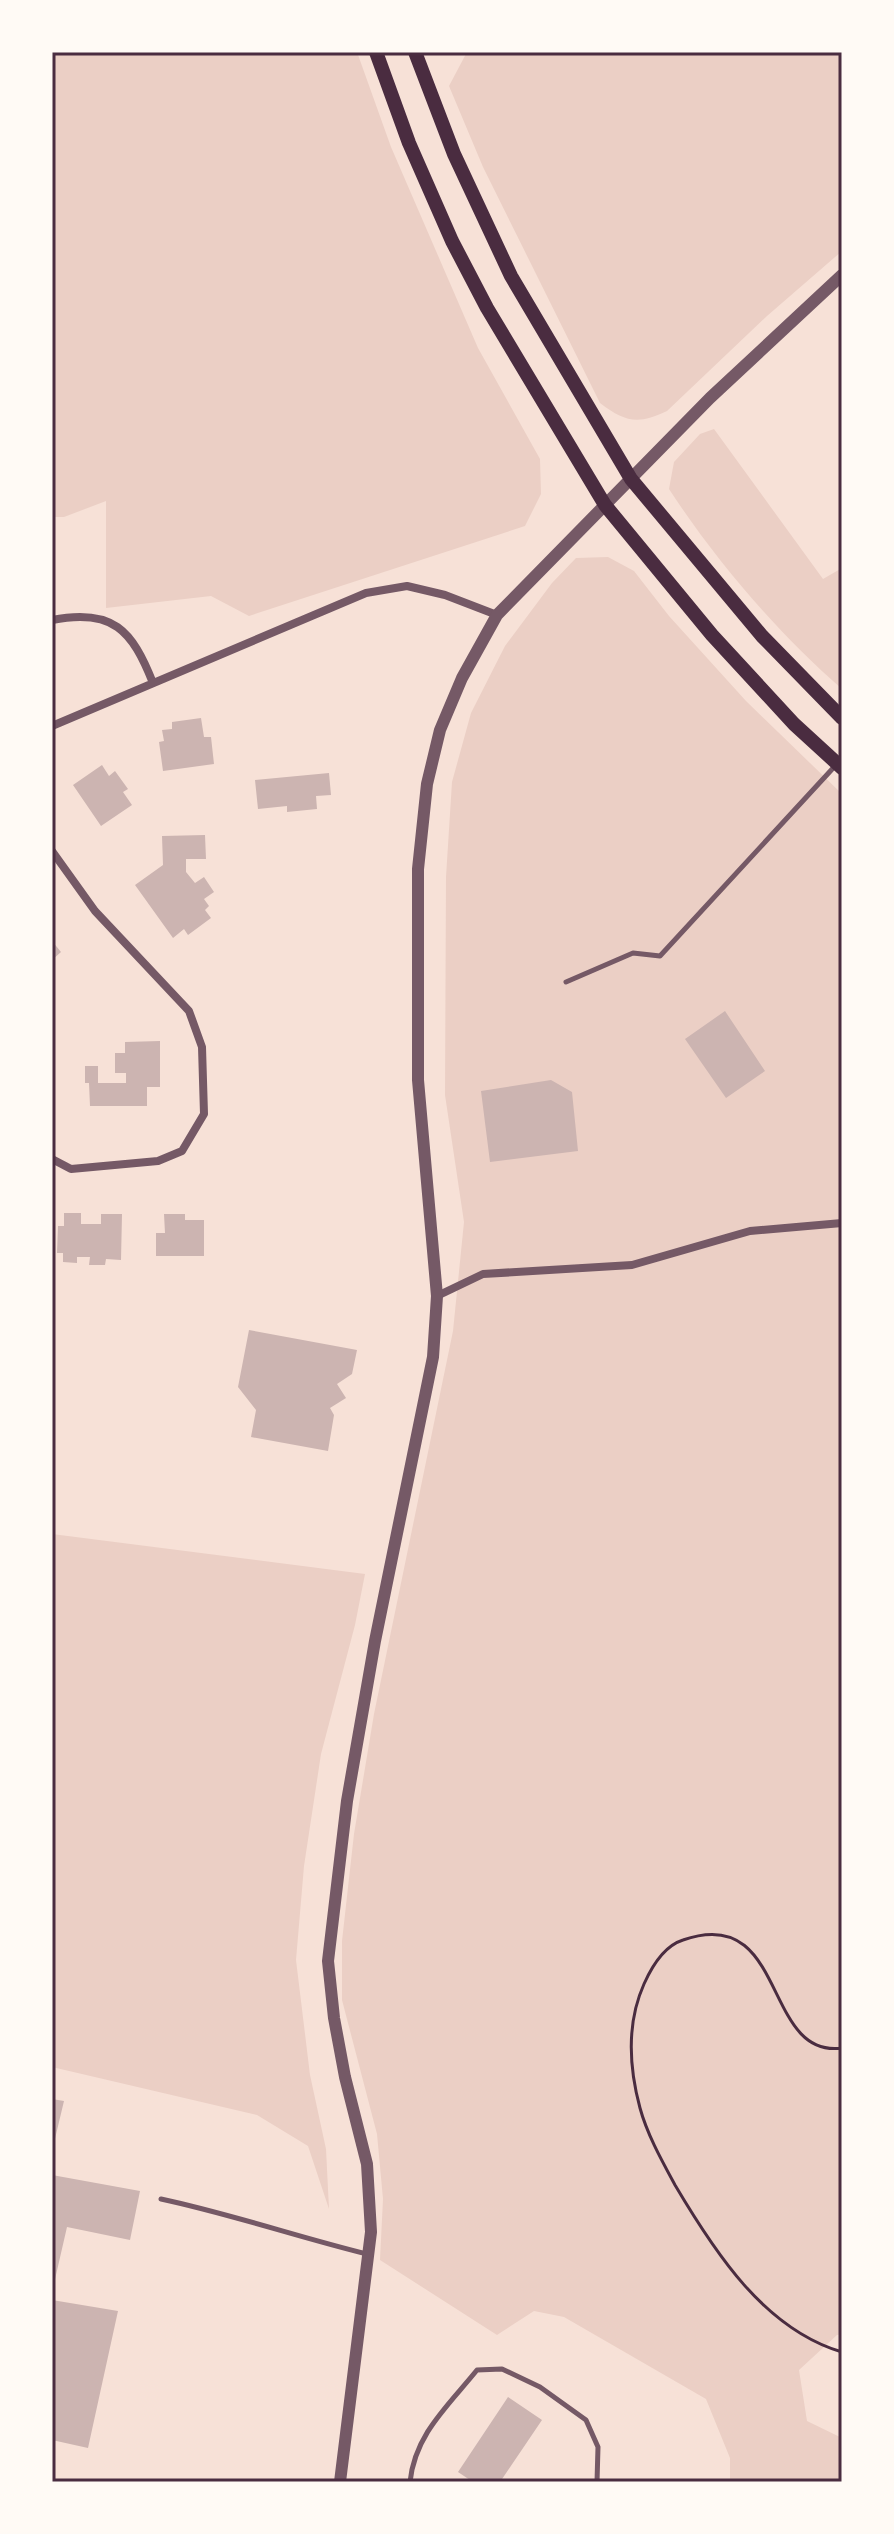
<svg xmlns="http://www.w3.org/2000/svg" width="894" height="2534" font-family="'PT Sans Narrow',sans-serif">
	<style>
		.green { fill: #ebcfc5 }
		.building { fill: #ccb4b1 }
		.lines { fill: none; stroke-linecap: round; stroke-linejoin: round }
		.path { stroke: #4a2c40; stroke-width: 3 }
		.service { stroke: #755966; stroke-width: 5 }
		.minor { stroke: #755966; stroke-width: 8 }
		.tertiary { stroke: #755966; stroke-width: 12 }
		.secondary { stroke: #4a2c40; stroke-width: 14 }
		.neatline { fill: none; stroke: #4a2c40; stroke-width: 3 }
	</style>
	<rect width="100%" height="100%" fill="#f7e1d7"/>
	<path class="green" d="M52 52H357L391 147 478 348 540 459 541 494 525 526 249 616 211 596 106 608V501L64 517H52Z
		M467 52H842V251L767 316 667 411C638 425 625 422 600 403L483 167 449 86Z
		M714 429 823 579 842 568V689C777 632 716 561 669 489L674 462 700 434Z
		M608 557 634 571 669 616 746 701 842 794V2334L837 2335 799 2370 807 2421 842 2438V2482H730V2458L706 2399 564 2317 534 2311 497 2335 380 2260 383 2199 377 2134 342 2000V1941L354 1834 374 1714 453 1331 464 1222 445 1095 446 877 452 782 471 713 505 646 552 583 576 558Z
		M52 1534 365 1574 355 1625 321 1754 304 1866 296 1960 310 2075 326 2149 329 2209 308 2146 257 2115 52 2067Z"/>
	<path class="building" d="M201 718 204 737H211L214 764 163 771 159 742 164 741 162 730 172 729V722Z
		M102 765 109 776 115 771 128 789 123 792 132 805 101 826 73 785Z
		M329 773 331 795 316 796 317 809 287 812V806L258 809 255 780Z
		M205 835 206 859H186V872L195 883 204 877 214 892 204 899 209 906 205 910 211 918 188 935 184 929 173 938 135 885 163 865 162 836Z
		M52 941 61 952 52 960Z
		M725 1011 765 1071 726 1098 685 1039Z
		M160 1041V1087H147V1106H90L89 1083H85V1066H98V1083H126V1073H115V1053H125V1042Z
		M551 1080 572 1092 578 1151 490 1162 481 1091Z
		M64 1213H81V1224H101V1214H122L121 1260 106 1259 105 1265H89L90 1257H77V1263L63 1262V1253H57L58 1226H64Z
		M164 1214H185V1220H204V1256H156V1233H165Z
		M249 1330 357 1350 352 1374 337 1384 346 1398 330 1408 334 1415 328 1451 251 1437 256 1410 238 1387Z
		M52 2099 64 2101 53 2147H52Z
		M52 2175 140 2191 130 2240 67 2227 53 2288Z
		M52 2300 118 2311 88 2448 52 2440Z
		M508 2397 542 2420 500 2482H473L458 2472Z"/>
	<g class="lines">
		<path class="path" d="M842 2048C762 2059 788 1903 683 1940 664 1946 652 1966 644 1984 627 2022 629 2067 640 2108 647 2134 662 2161 675 2185 714 2251 764 2329 842 2352"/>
		<path class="service" d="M566 982 633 953 660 956 835 766
			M161 2199C231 2214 298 2237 367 2254
			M410 2482C415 2434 448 2406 477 2370L502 2369 540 2387 586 2420 598 2447 597 2482"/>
		<path class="minor" d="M52 620C113 608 132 630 153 683
			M52 726 366 593 407 586 445 595 497 615
			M52 851 95 911 189 1011 202 1047 204 1114 182 1151 158 1161 71 1169 52 1159
			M437 1296 483 1274 632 1265 750 1231 842 1223"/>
		<path class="tertiary" d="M340 2482 371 2232 367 2164 345 2077 334 2018 328 1961 347 1801 375 1641 433 1357 437 1296 418 1080V869L427 784 440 730 462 678 497 615 710 398 842 275"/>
		<path class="secondary" d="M376 52 409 143 452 241 487 308 605 505 712 635 794 724 842 768
			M415 52 454 154 511 276 631 479 762 636 842 718"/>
	</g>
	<rect width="894" height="2534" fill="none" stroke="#fffaf5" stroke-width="108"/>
	<rect x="54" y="54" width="786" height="2426" class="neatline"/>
</svg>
